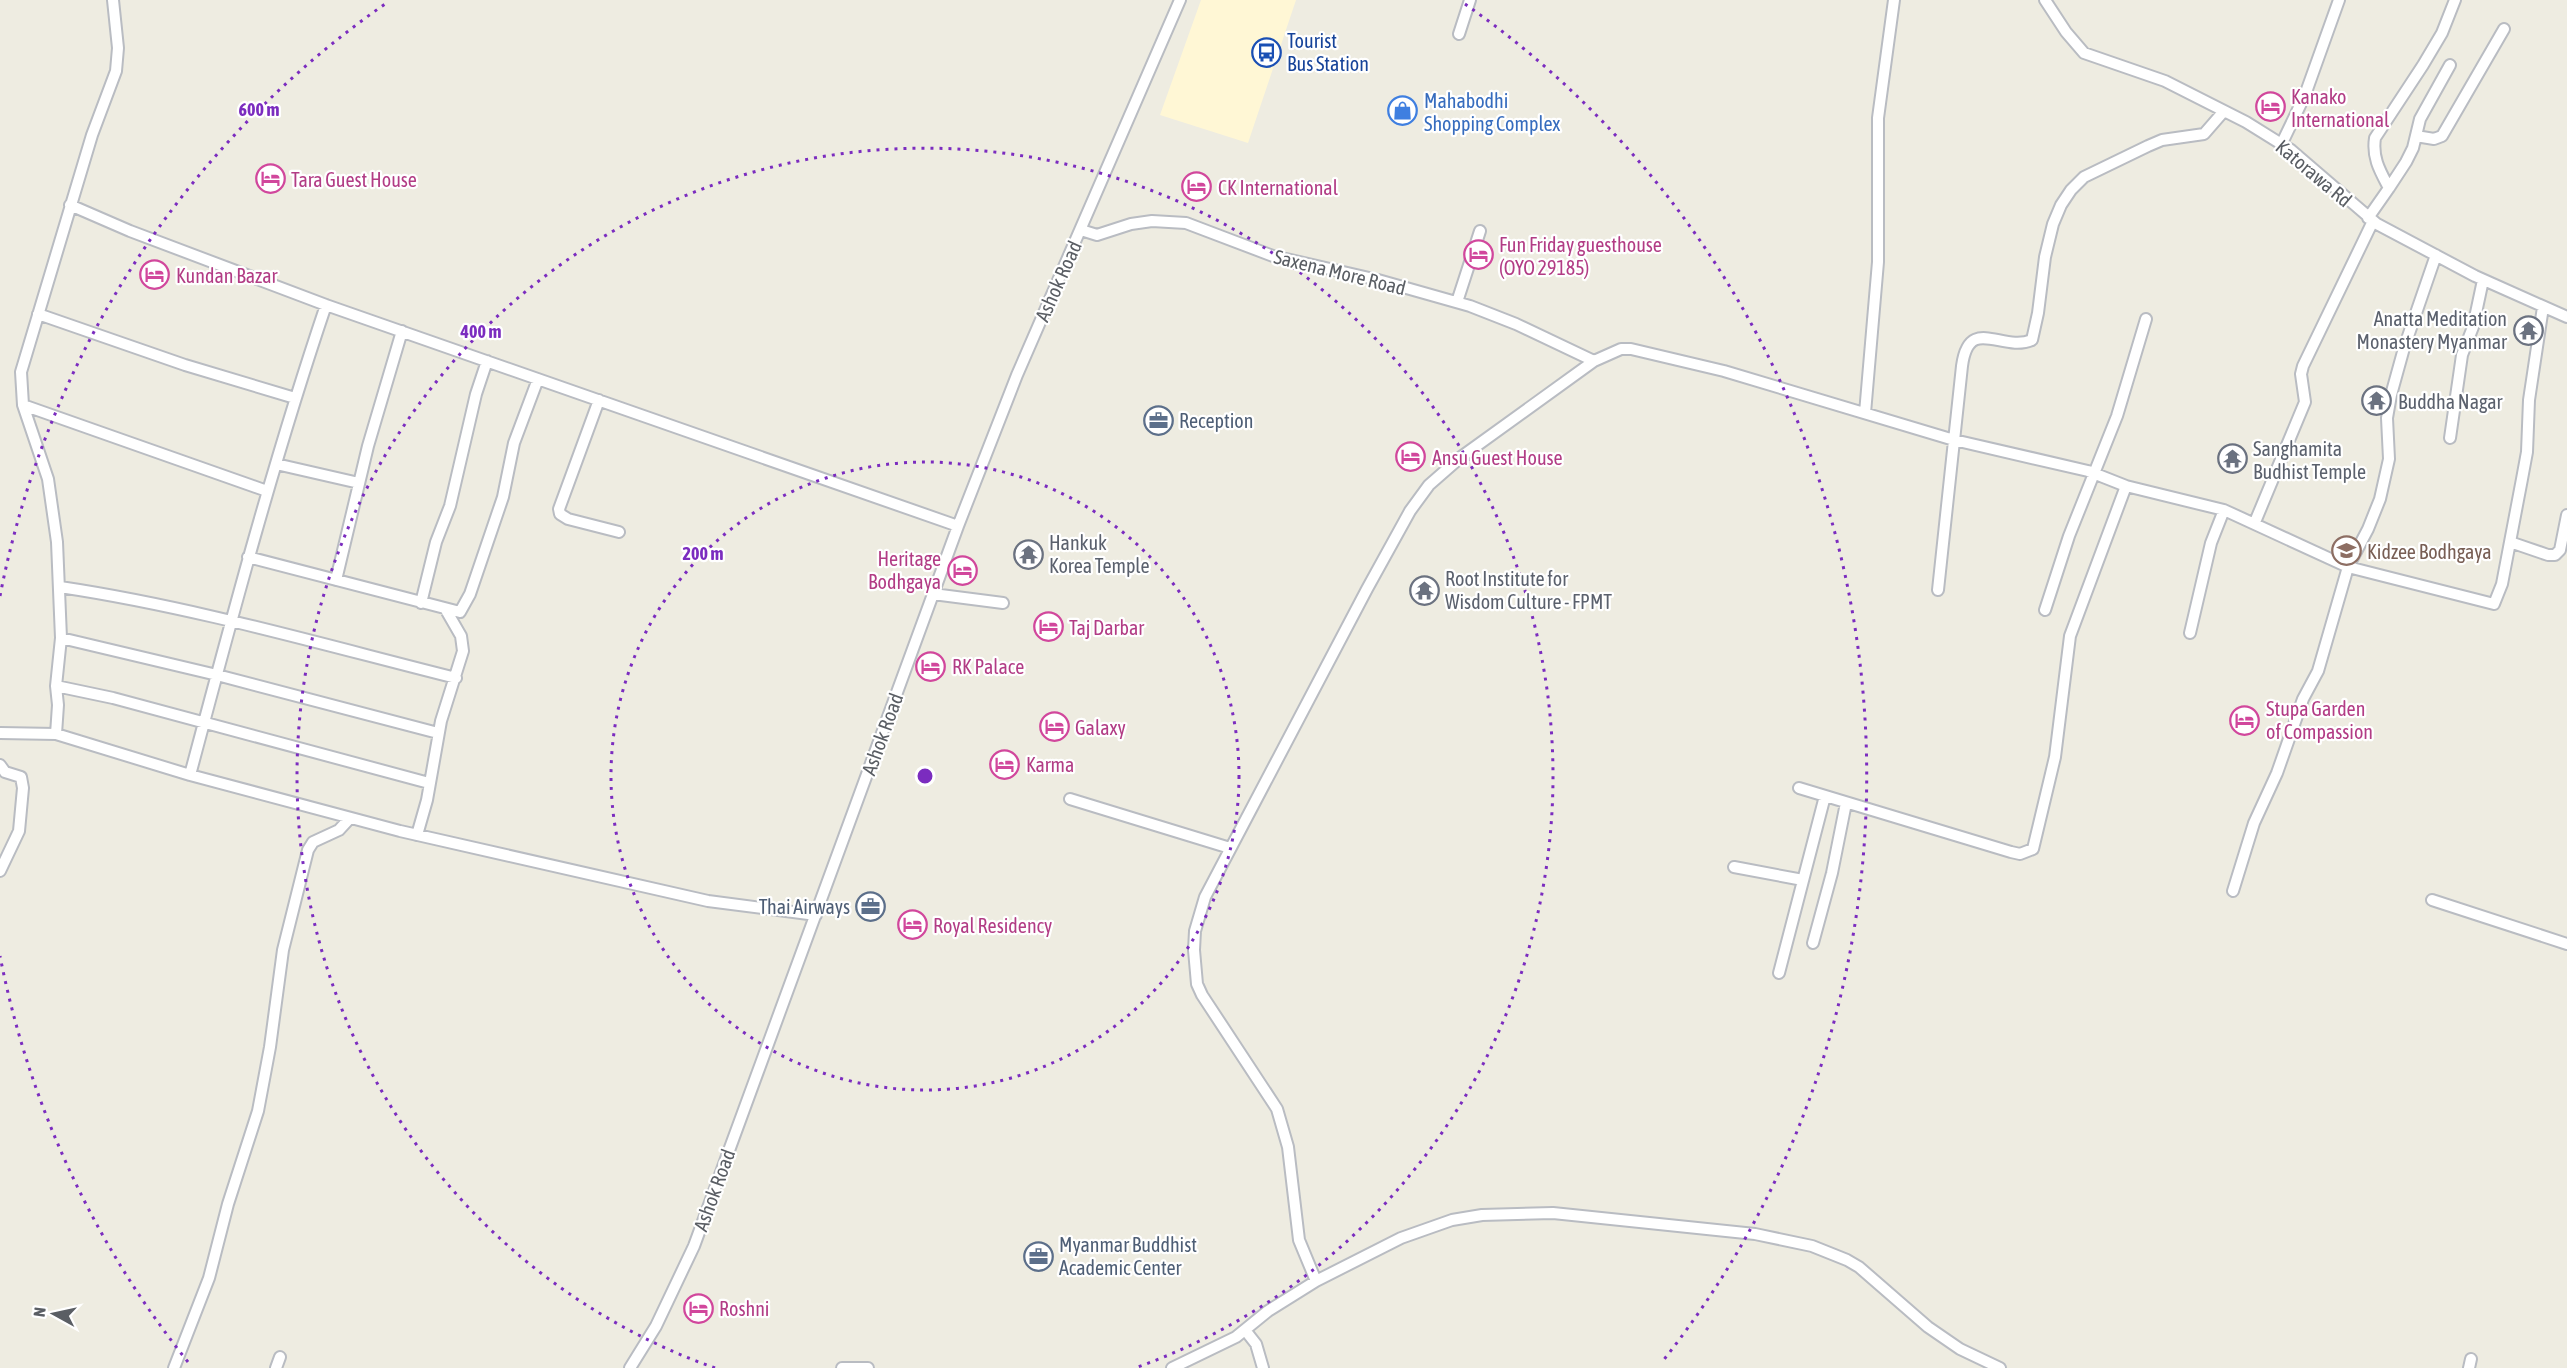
<svg xmlns="http://www.w3.org/2000/svg" width="2567" height="1368" font-family="'Asap Condensed',sans-serif">
	<style>
		.commercial { fill: #fff7d5 }
		.lines { fill: none; stroke-linecap: round; stroke-linejoin: round }
		.minor-casing { stroke: #b9bcc2; stroke-width: 14 }
		.minor { stroke: #fff; stroke-width: 10 }
		.ring { fill: none; stroke: #7b2cbf; stroke-width: 3; stroke-dasharray: 3 6 }
		.labels { text-anchor: middle; dominant-baseline: central; stroke-width: 4.5; stroke-linejoin: round; paint-order: stroke }
		.transit-label { font-size: 20px; fill: #164399; stroke: #fff; text-anchor: start }
		.hotel-label { font-size: 20px; fill: #b23c85; stroke: #fff; text-anchor: start }
		.shop-label { font-size: 20px; fill: #366cbe; stroke: #fff; text-anchor: start }
		.street-label { font-size: 20px; fill: #5a5e64; stroke: #fff }
		.worship-label { font-size: 20px; fill: #5b616d; stroke: #fff; text-anchor: start }
		.service-label { font-size: 20px; fill: #4e5e75; stroke: #fff; text-anchor: start }
		.education-label { font-size: 20px; fill: #785e54; stroke: #fff; text-anchor: start }
		.centre { fill: #7b2cbf; stroke: #fff; stroke-width: 3 }
		.ring-label { font-size: 18px; text-anchor: middle; font-weight: bold; fill: #7b2cbf; stroke: #fff; stroke-width: 4.5; stroke-linejoin: round; paint-order: stroke }
	</style>
	<rect width="100%" height="100%" fill="#eeece1"/>
	<path class="commercial" d="M1201 0H1296L1248 143 1160 115Z"/>
	<g class="lines">
		<defs>
			<path id="minor" d="M2045 0 2066 32 2084 53 2165 81 2246 122 2291 150 2377 224 2475 276 2567 317
				M1459 34 1470 0
				M2416 136 2434 139 2442 136 2504 29
				M2282 143 2305 95 2339 0
				M2389 188 2406 162 2413 148 2420 119 2450 65
				M70 205 130 231 326 305 958 526
				M2368 218 2389 188C2380 171 2372 158 2375 138L2423 65 2442 33 2455 0
				M1081 230 1097 235 1131 224 1152 221 1186 223 1273 256 1378 280 1470 306 1516 324 1594 361
				M1457 302 1480 231
				M38 314 185 365 295 398
				M599 400 559 509 560 514 568 519 619 532
				M23 405 267 491
				M1865 413 1878 262V118L1894 0
				M2450 438 2462 355 2473 327 2483 280
				M276 464 359 483
				M2255 522 2305 402 2301 374 2303 366 2373 221
				M2510 542 2548 555H2555L2560 550 2567 515
				M248 557 460 612 470 594 503 497 514 443 538 379
				M336 580 368 446 402 331
				M60 587C194 607 324 645 456 678
				M1938 590 1962 366C1969 314 2002 353 2032 340L2038 313 2045 257 2053 224 2061 205 2071 190 2084 177 2148 146 2162 140 2204 134 2224 111
				M933 594 1003 603
				M421 603 436 542 450 506 476 394 487 361
				M2045 610 2069 536 2117 416 2146 319
				M2190 633 2211 543 2224 510
				M61 638 217 675 438 733
				M56 686 113 698 429 783
				M0 733 56 734 190 775 400 831 708 901 816 915
				M56 734 58 705 56 686 61 638 57 542 48 479 23 405 21 372 92 135 116 71 118 48 113 0
				M0 765 5 772 21 777 23 788 19 831 0 871
				M190 775C232 617 274 459 326 305
				M1799 788 2011 852 2020 854 2033 849 2055 757 2070 636 2126 486
				M1070 799 1230 848
				M417 835 427 800 441 721 463 651 461 636 446 610
				M1734 867 1803 880
				M2233 891 2254 823 2277 773 2303 699 2318 671 2348 567 2368 529 2380 499 2389 459 2387 418 2391 395 2404 348 2436 255
				M2432 900 2567 944
				M1813 943 1832 873 1846 803
				M1779 973 1825 796
				M1316 1281 1299 1240 1288 1147 1277 1109 1202 995 1197 984 1194 950 1195 931 1205 897 1367 589 1410 511 1429 485 1461 457 1594 361 1621 349H1631L1724 371 1954 440 2088 471 2126 486 2224 510 2348 567 2494 604 2502 584 2522 479 2527 452 2529 400 2543 307
				M1245 1330 1256 1344 1263 1368
				M174 1368 209 1278 228 1204 258 1111 270 1047 283 950 308 850 313 842 339 830 350 818
				M276 1368 280 1357
				M630 1368 656 1326 694 1246 958 526 1017 375 1180 0
				M842 1368H868
				M1172 1368 1236 1337 1268 1311 1316 1281 1401 1238 1452 1220 1482 1215 1553 1213 1755 1234 1812 1246 1847 1260 1859 1267 1928 1327 1960 1349 2000 1368
				M2469 1368 2471 1359"/>
		</defs>
		<use href="#minor" class="minor-casing"/>
		<use href="#minor" class="minor"/>
	</g>
	<g class="ring">
		<circle cx="925" cy="776" r="314"/>
		<path d="M715 1368A628 628 0 1 1 1135 1368"/>
		<path d="M188 1362A942 942 0 0 1 0 956M0 596A942 942 0 0 1 385 4M1465 4A942 942 0 0 1 1662 1362"/>
	</g>
	<defs>
		<symbol id="bus-ring" viewBox="-11 -11 22 22"><circle r="9.5" fill="#fff" stroke="#1a4fb4" stroke-width="1.5"/><path d="M-5-6H5V4H4V6H2V4H-2V6H-4V4H-5ZM-3.5-4V0h7V-4ZM-3.5 1.2v1.5H-2V1.2ZM2 1.2v1.5H3.5V1.2Z" fill="#1a4fb4"/></symbol>
		<symbol id="hotel-ring" viewBox="-11 -11 22 22"><circle r="9.5" fill="#fff" stroke="#d1479c" stroke-width="1.5"/><path d="M-6-4.5h1.5V1H6V5H4.5V3h-9V5H-6ZM-4 0a1.8 1.8 0 1 1 3.6 0ZM.5 0V-2.5h3Q6-2.5 6 0Z" fill="#d1479c"/></symbol>
		<symbol id="shop-ring" viewBox="-11 -11 22 22"><circle r="9.5" fill="#fff" stroke="#3f7fe0" stroke-width="1.5"/><path d="M-5-2.5h2.3a2.7 3.5 0 0 1 5.4 0H5L5.5 6h-11ZM-1.5-2.5h3a1.5 2.3 0 0 0-3 0Z" fill="#3f7fe0"/></symbol>
		<symbol id="temple-ring" viewBox="-11 -11 22 22"><circle r="9.5" fill="#fff" stroke="#6b7280" stroke-width="1.5"/><path d="M0-6L5-2H3V0L6.5 2.5H4V6H1.5V3h-3V6H-4V2.5H-6.5L-3 0V-2H-5Z" fill="#6b7280"/></symbol>
		<symbol id="office-ring" viewBox="-11 -11 22 22"><circle r="9.5" fill="#fff" stroke="#5c6f8a" stroke-width="1.5"/><path d="M-6-3h4V-5.5h4V-3h4V5H-6ZM-1-4.5V-3h2v-1.5ZM-6 0V1H6V0Z" fill="#5c6f8a"/></symbol>
		<symbol id="school-ring" viewBox="-11 -11 22 22"><circle r="9.5" fill="#fff" stroke="#8d6e63" stroke-width="1.5"/><path d="M0-5L7-2L0 1L-7-2ZM-4 1L0 2.5L4 1V4Q0 6-4 4Z" fill="#8d6e63"/></symbol>
	</defs>
	<g fill-rule="evenodd">
		<use href="#bus-ring" x="1250" y="36" width="33" height="33"/>
		<use href="#hotel-ring" x="2254" y="90" width="33" height="33"/>
		<use href="#shop-ring" x="1386" y="94" width="33" height="33"/>
		<use href="#hotel-ring" x="254" y="162" width="33" height="33"/>
		<use href="#hotel-ring" x="1180" y="170" width="33" height="33"/>
		<use href="#hotel-ring" x="1462" y="238" width="33" height="33"/>
		<use href="#hotel-ring" x="138" y="258" width="33" height="33"/>
		<use href="#temple-ring" x="2512" y="314" width="33" height="33"/>
		<use href="#temple-ring" x="2360" y="384" width="33" height="33"/>
		<use href="#office-ring" x="1142" y="404" width="33" height="33"/>
		<use href="#hotel-ring" x="1394" y="440" width="33" height="33"/>
		<use href="#temple-ring" x="2216" y="442" width="33" height="33"/>
		<use href="#school-ring" x="2330" y="534" width="33" height="33"/>
		<use href="#temple-ring" x="1012" y="538" width="33" height="33"/>
		<use href="#hotel-ring" x="946" y="554" width="33" height="33"/>
		<use href="#temple-ring" x="1408" y="574" width="33" height="33"/>
		<use href="#hotel-ring" x="1032" y="610" width="33" height="33"/>
		<use href="#hotel-ring" x="914" y="650" width="33" height="33"/>
		<use href="#hotel-ring" x="2228" y="704" width="33" height="33"/>
		<use href="#hotel-ring" x="1038" y="710" width="33" height="33"/>
		<use href="#hotel-ring" x="988" y="748" width="33" height="33"/>
		<use href="#office-ring" x="854" y="890" width="33" height="33"/>
		<use href="#hotel-ring" x="896" y="908" width="33" height="33"/>
		<use href="#office-ring" x="1022" y="1240" width="33" height="33"/>
		<use href="#hotel-ring" x="682" y="1292" width="33" height="33"/>
	</g>
	<g class="labels">
		<g class="transit-label">
			<text x="1287" y="40">Tourist<tspan x="1287" dy="23">Bus Station</tspan></text>
		</g>
		<g class="hotel-label">
			<text x="2291" y="96">Kanako<tspan x="2291" dy="23">International</tspan></text>
			<text x="291" y="179">Tara Guest House</text>
			<text x="1218" y="187">CK International</text>
			<text x="1499" y="244">Fun Friday guesthouse<tspan x="1499" dy="23">(OYO 29185)</tspan></text>
			<text x="176" y="275">Kundan Bazar</text>
			<text x="1432" y="457">Ansu Guest House</text>
			<text x="941" y="558" text-anchor="end">Heritage<tspan x="941" dy="23">Bodhgaya</tspan></text>
			<text x="1069" y="627">Taj Darbar</text>
			<text x="952" y="666">RK Palace</text>
			<text x="2266" y="708">Stupa Garden<tspan x="2266" dy="23">of Compassion</tspan></text>
			<text x="1075" y="727">Galaxy</text>
			<text x="1026" y="764">Karma</text>
			<text x="933" y="925">Royal Residency</text>
			<text x="719" y="1308">Roshni</text>
		</g>
		<g class="shop-label">
			<text x="1424" y="100">Mahabodhi<tspan x="1424" dy="23">Shopping Complex</tspan></text>
		</g>
		<g class="street-label">
			<text transform="translate(2314 173) rotate(40)">Katorawa Rd</text>
			<text transform="translate(1340 272) rotate(14)">Saxena More Road</text>
			<text transform="translate(1058 281) rotate(-66)">Ashok Road</text>
			<text transform="translate(882 734) rotate(-70)">Ashok Road</text>
			<text transform="translate(714 1190) rotate(-70)">Ashok Road</text>
		</g>
		<g class="worship-label">
			<text x="2507" y="318" text-anchor="end">Anatta Meditation<tspan x="2507" dy="23">Monastery Myanmar</tspan></text>
			<text x="2398" y="401">Buddha Nagar</text>
			<text x="2253" y="448">Sanghamita<tspan x="2253" dy="23">Budhist Temple</tspan></text>
			<text x="1049" y="542">Hankuk<tspan x="1049" dy="23">Korea Temple</tspan></text>
			<text x="1445" y="578">Root Institute for<tspan x="1445" dy="23">Wisdom Culture - FPMT</tspan></text>
		</g>
		<g class="service-label">
			<text x="1179" y="420">Reception</text>
			<text x="850" y="906" text-anchor="end">Thai Airways</text>
			<text x="1059" y="1244">Myanmar Buddhist<tspan x="1059" dy="23">Academic Center</tspan></text>
		</g>
		<g class="education-label">
			<text x="2367" y="551">Kidzee Bodhgaya</text>
		</g>
	</g>
	<circle cx="925" cy="776" r="9" class="centre"/>
	<g class="ring-label">
		<text x="259" y="116">600 m</text>
		<text x="481" y="338">400 m</text>
		<text x="703" y="560">200 m</text>
	</g>
	<g transform="translate(54 1314) rotate(278)" stroke="#ffffff" stroke-width="4.5" paint-order="stroke">
	<path d="M0-4.5L10 22L0 15L-10 22Z" fill="#5a5e64"/>
	<text y="-9" font-size="16" font-weight="bold" text-anchor="middle" fill="#5a5e64">N</text>
	</g>
</svg>
